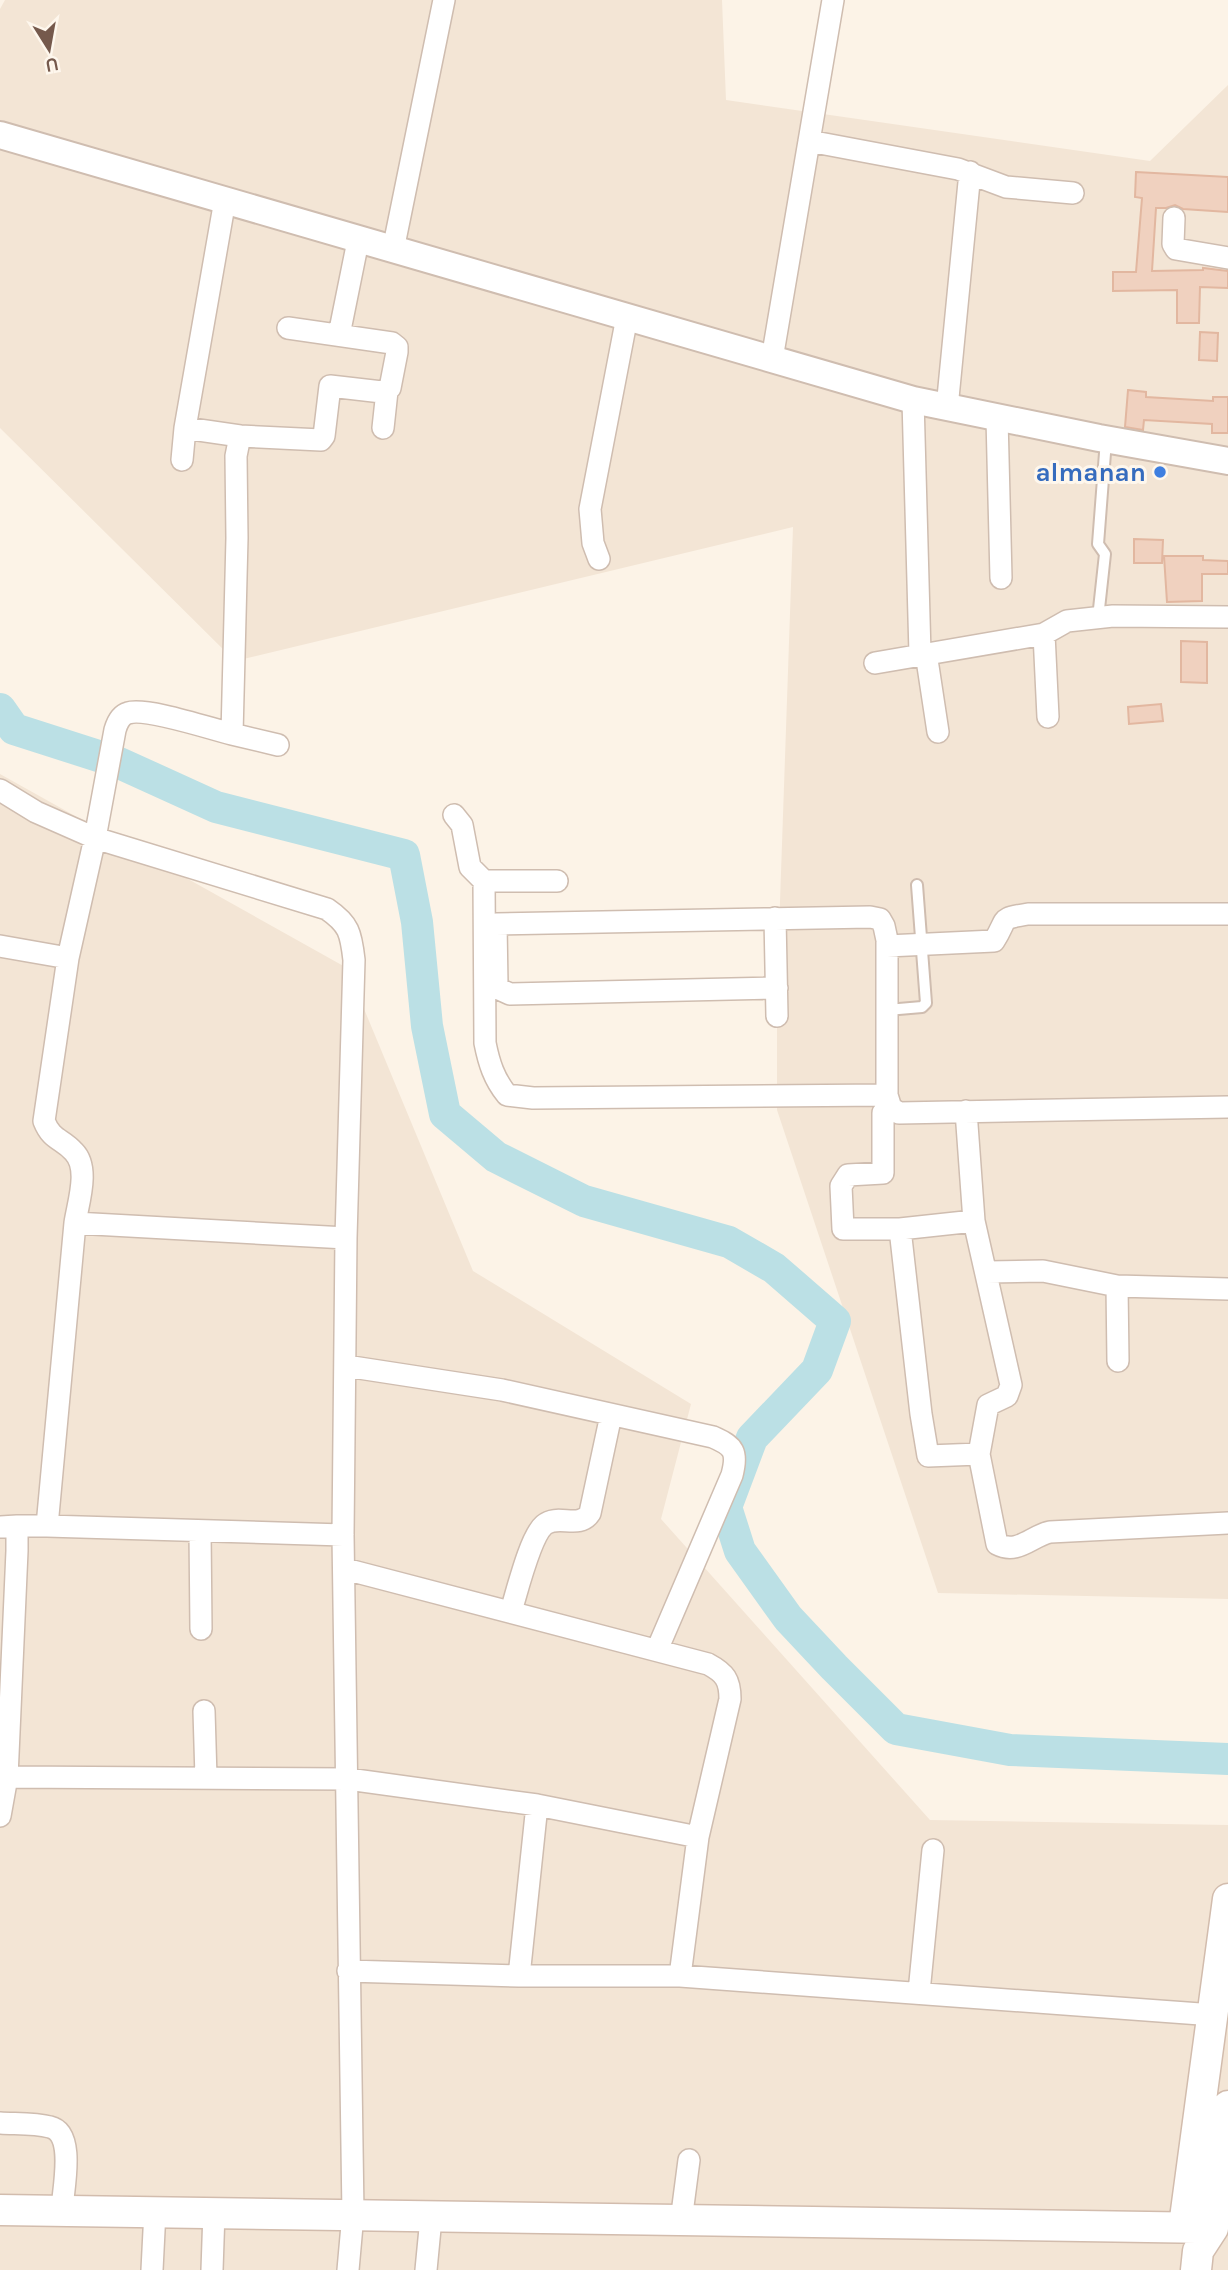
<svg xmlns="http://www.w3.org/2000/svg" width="1228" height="2270" font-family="Karla,sans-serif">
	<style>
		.residential { fill: #f3e5d5 }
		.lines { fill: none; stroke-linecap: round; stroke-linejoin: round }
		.river { stroke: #bbe0e5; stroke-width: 32 }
		.building { fill: #f0d1bf; stroke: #e2b7a0; stroke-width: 2 }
		.service-casing { stroke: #cfbdb0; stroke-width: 14 }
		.minor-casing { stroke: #cfbdb0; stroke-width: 24 }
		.tertiary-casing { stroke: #cfbdb0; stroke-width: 30 }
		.secondary-casing { stroke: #d2bcad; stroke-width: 33 }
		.service { stroke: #fff; stroke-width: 10 }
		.minor { stroke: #fff; stroke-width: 21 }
		.tertiary { stroke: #fff; stroke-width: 26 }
		.secondary { stroke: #fff; stroke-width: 30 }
		.shop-dot { fill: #3f7fe0; stroke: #fef7ed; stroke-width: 2.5 }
		.labels { text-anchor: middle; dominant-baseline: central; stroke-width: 6; stroke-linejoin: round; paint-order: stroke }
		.shop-label { font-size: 26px; font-weight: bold; fill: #366cbe; stroke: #fef7ed; text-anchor: end }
	</style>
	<rect width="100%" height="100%" fill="#fcf3e7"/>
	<path class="residential" d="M5 0H722L726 100 1150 161 1228 85V1599L938 1593 777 1110V988L793 527 235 661 0 428V9Z
		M0 774 347 968 473 1271 691 1404 661 1519 930 1820 1228 1825V2270H0Z"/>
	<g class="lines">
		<path class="river" d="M0 709 14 729 117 762 216 807 404 855 417 922 427 1026 445 1114 496 1157 584 1201 729 1242 774 1268 835 1321 817 1370 752 1438 726 1507 740 1551 788 1618 834 1667 896 1729 1010 1750 1228 1759"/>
	</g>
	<path class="building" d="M1136 172 1228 177V212L1183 209 1175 205 1166 208H1156L1152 271 1203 270V268L1228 271V288L1200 287 1199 323H1177V290L1113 291V272H1136L1142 198 1135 197Z
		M1200 332 1218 333 1217 361 1199 360Z
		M1128 390 1146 392V397L1213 401V397H1228V433H1212V424L1144 420 1143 430 1125 427Z
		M1134 539 1163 540 1162 563H1134Z
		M1164 556H1203V560L1228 561V574H1202V601L1167 602Z
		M1181 641 1207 642V683L1181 682Z
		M1161 704 1163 721 1129 724 1128 707Z"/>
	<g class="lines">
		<defs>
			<path id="service" d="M1098 618 1105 554 1098 544 1106 440
				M887 1010 922 1007 926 1003 917 885"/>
			<path id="minor" d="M809 141 958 169 1006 187 1073 193
				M1174 218 1173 244 1176 249 1228 258
				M393 250 444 0
				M339 335 358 241
				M772 359 833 0
				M913 400 920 654
				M947 408 970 172
				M997 418 1001 578
				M383 428 387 391
				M240 436 321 440 324 436 330 386 382 392 390 388 397 352V347L392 343 288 328
				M182 460 185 428
				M599 559 593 543 590 509 627 317
				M1044 634 1048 717
				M926 653 938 732
				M875 663 1044 634 1067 621 1113 616 1228 617
				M232 734 278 745
				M0 790 36 812 95 838 327 909C349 924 351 933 354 960L346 1238 343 1535 353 2214 348 2270
				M454 815 462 825 470 867 484 881 485 1043C489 1063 494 1079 507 1095L533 1098 887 1095 891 1108 899 1113 1228 1107
				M484 881H557
				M775 918 777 1016
				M0 946 68 958
				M887 946 994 941C1009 918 997 919 1028 914H1228
				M777 988 510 994 499 989 497 985 496 924 870 917 880 919 884 926 887 940V1095
				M891 1108 883 1113V1173L848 1175 841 1186 843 1229H900L921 1414 928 1456 979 1454
				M974 1221 1011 1385 1007 1396 988 1405 979 1454 997 1544C1018 1555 1031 1536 1050 1532L1228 1523
				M75 1223 346 1238
				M900 1229 974 1221 966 1111
				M987 1272 1043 1271 1117 1286
				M1118 1361 1117 1286 1228 1289
				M346 1366 502 1390 713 1437C734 1446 738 1452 732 1475L657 1650
				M17 1526H47L75 1223C78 1203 90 1168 74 1152 62 1138 52 1141 44 1121L68 958 95 838 115 730C117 723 121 715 128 713 146 707 211 729 232 734L237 538 236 456 240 436 185 428 225 200
				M47 1526 343 1535
				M0 1527 17 1526V1551L7 1777 0 1816
				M200 1531 201 1629
				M345 1569 708 1664C725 1673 730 1680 730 1699L698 1837 680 1976
				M511 1611C517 1592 530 1537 544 1525 558 1513 579 1530 590 1513L611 1415
				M204 1711 206 1778
				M7 1777 348 1779 537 1805 698 1837
				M348 1971 519 1976H680L1214 2015
				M519 1976 537 1805
				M919 1992 933 1850
				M0 2123C16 2124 35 2123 50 2127 76 2133 63 2189 62 2209
				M681 2221 689 2160
				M152 2270 155 2211
				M212 2270 214 2212
				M426 2270 431 2218"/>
			<path id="tertiary" d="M0 135 913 400 1099 438 1228 461"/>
			<path id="secondary" d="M0 2210 1213 2228
				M1184 2226 1228 1899
				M1196 2270 1198 2251 1213 2228 1228 2106"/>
		</defs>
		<use href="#service" class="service-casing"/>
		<use href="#minor" class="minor-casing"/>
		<use href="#tertiary" class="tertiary-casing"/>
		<use href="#secondary" class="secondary-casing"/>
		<use href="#service" class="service"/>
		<use href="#minor" class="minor"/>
		<use href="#tertiary" class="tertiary"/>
		<use href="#secondary" class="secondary"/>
	</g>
	<circle class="shop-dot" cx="1160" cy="472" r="7"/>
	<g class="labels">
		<g class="shop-label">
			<text x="1146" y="472">almanan</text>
		</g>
	</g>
	<g transform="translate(49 49) rotate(169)" stroke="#fef7ed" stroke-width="5" paint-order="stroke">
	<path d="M0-5L12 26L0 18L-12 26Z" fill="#75594c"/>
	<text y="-10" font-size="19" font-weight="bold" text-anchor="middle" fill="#75594c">U</text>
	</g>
</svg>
